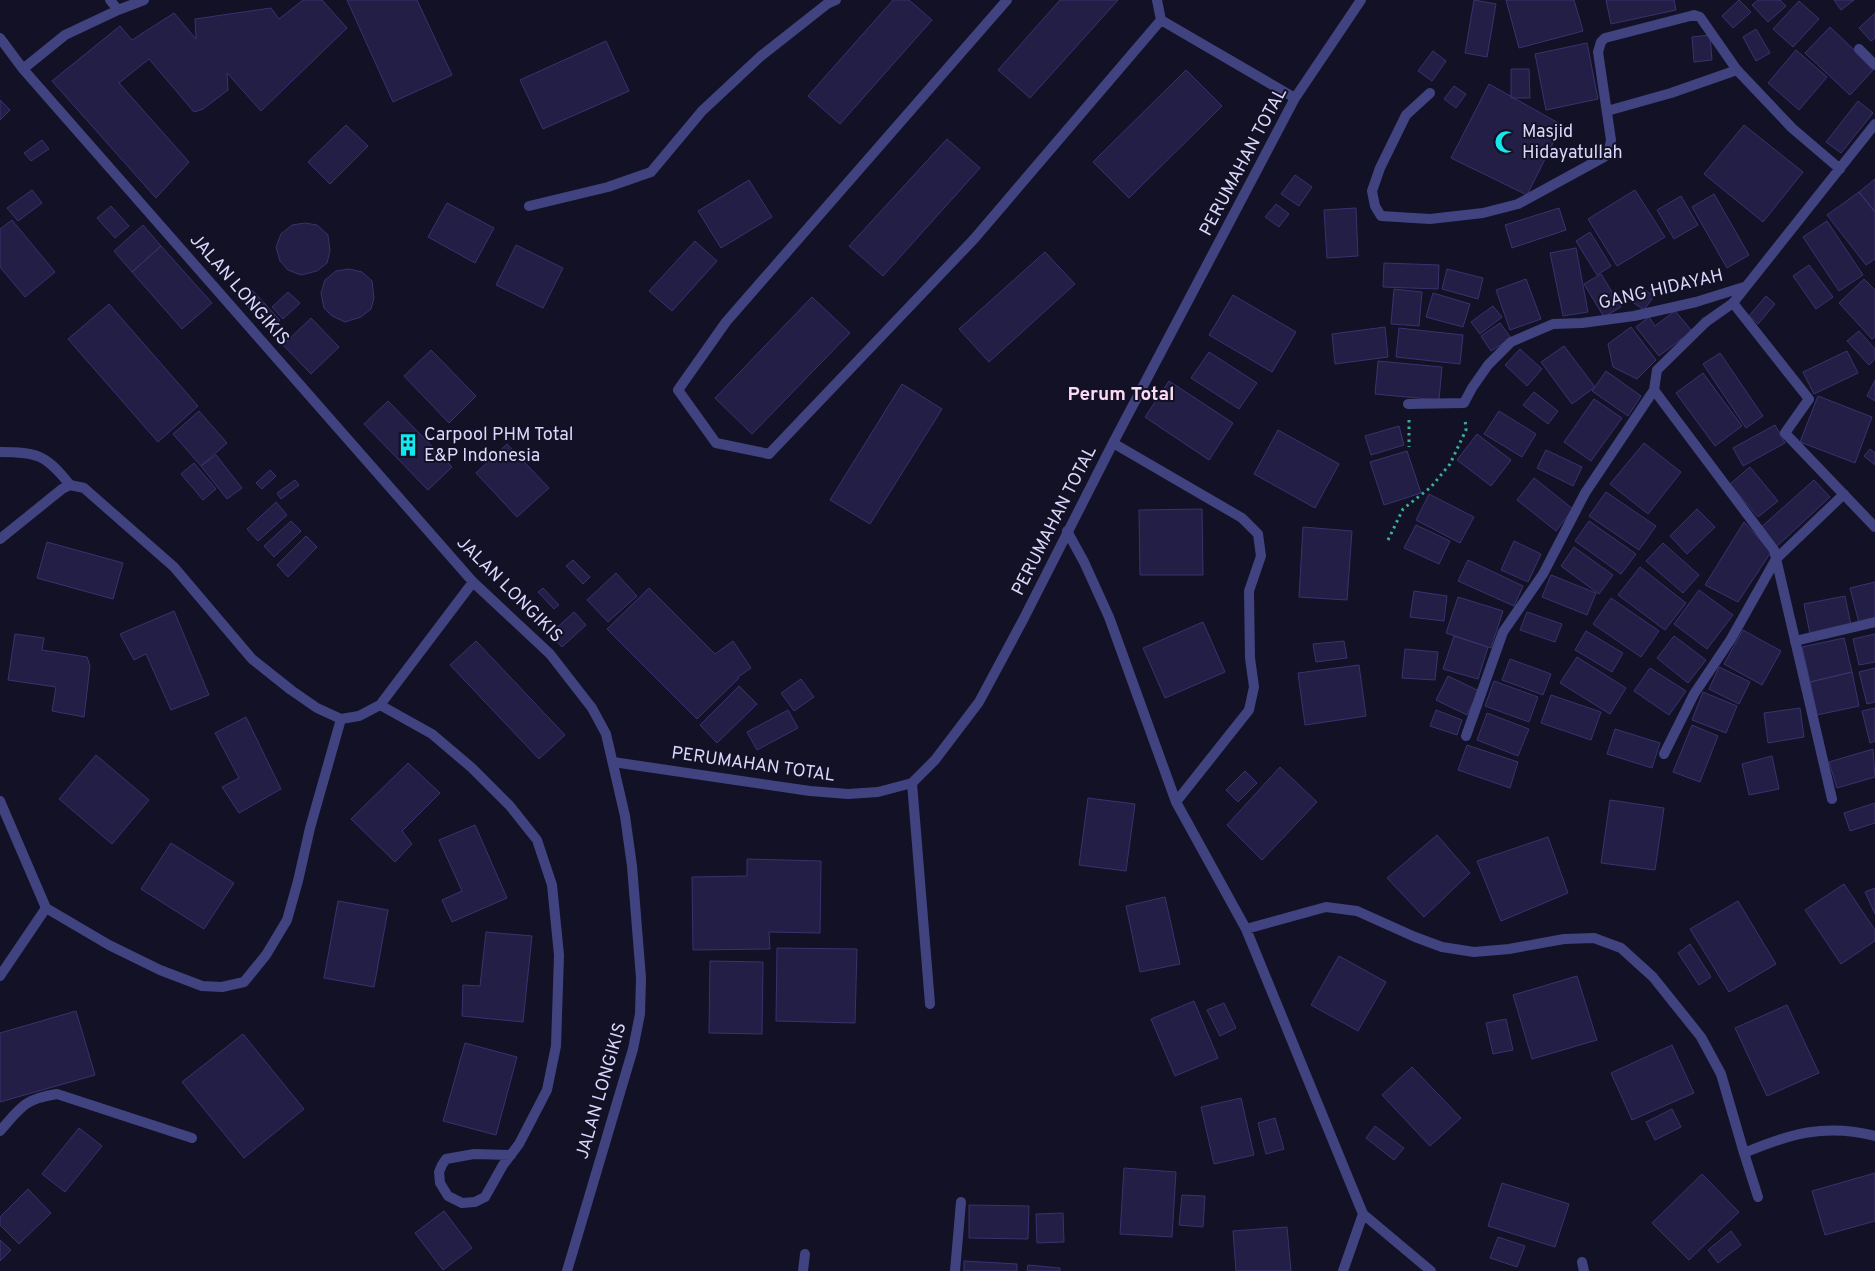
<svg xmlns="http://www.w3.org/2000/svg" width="1875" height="1271" font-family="Overpass,sans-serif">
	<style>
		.building { fill: #231e45; stroke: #39326f }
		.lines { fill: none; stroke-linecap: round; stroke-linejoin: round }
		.path { stroke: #39af9e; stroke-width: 3; stroke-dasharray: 2.5 4; stroke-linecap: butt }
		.lane { stroke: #404380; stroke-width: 10 }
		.street { stroke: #404380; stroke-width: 10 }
		.labels { text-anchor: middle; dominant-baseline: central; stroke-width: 4; stroke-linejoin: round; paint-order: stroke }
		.poi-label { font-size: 18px; fill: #d9d8fc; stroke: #131125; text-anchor: start }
		.street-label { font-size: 18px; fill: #d9d8fc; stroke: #131125 }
		.neighbourhood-label { font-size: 19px; font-weight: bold; fill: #fcdaf3; stroke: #131125 }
	</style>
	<rect width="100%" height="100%" fill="#131125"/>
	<path class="building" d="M303 0H322L347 28 261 111 227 73 228 90 203 109 194 112 149 59 119 83 189 162 156 198 52 81 120 26 132 40 174 13 196 39 195 19 271 8 279 19Z
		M347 0H417L452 75 393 102Z
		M893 0H909L932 20 840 124 808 96Z
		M1060 0H1118L1030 98 998 70Z
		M1474 0 1496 4 1487 57 1465 53Z
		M1506 0H1574L1583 31 1519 48Z
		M1606 0H1674L1676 10 1611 24Z
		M1739 0 1751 12 1733 28 1722 16Z
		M1758 0H1780L1786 6 1768 22 1752 5Z
		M1834 0H1854L1841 10Z
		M1799 1 1819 19 1793 47 1773 29Z
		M1875 13V38L1871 41 1859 28Z
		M1830 27 1874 69 1850 95 1805 53Z
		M1756 29 1770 53 1756 61 1743 37Z
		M1710 35 1712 60 1694 62 1692 37Z
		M606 41 629 91 543 129 520 80Z
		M1587 43 1598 99 1546 110 1535 54Z
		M1796 50 1827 77 1799 110 1768 83Z
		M1433 51 1446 61 1432 81 1418 71Z
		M1511 69H1529L1530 98H1511Z
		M1186 70 1222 106 1129 198 1093 162Z
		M1489 84 1562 125 1527 195 1451 158Z
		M1454 86 1466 94 1456 108 1444 99Z
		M0 100 10 110 0 120Z
		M1858 101 1873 113 1841 153 1826 142Z
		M346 125 368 146 330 184 308 162Z
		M1744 125 1803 172 1763 222 1704 174Z
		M947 139 980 168 883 276 849 246Z
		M42 140 49 149 31 161 24 153Z
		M1295 175 1312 187 1299 206 1281 194Z
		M1875 179V212L1859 192Z
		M749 180 772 217 721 248 698 211Z
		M32 190 42 203 18 221 7 208Z
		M1635 190 1665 237 1617 266 1588 219Z
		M1859 192 1875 212V259L1866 265 1827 215Z
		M1714 194 1749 255 1727 268 1692 207Z
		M1681 196 1698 225 1674 239 1657 210Z
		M447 203 494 228 475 263 428 237Z
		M1276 204 1289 214 1279 227 1265 217Z
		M111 206 129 226 115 238 97 218Z
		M1356 208 1358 256 1327 258 1324 210Z
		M1559 208 1566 230 1512 248 1505 225Z
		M12 220 55 272 25 297 0 267V229Z
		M1827 221 1863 275 1839 291 1803 237Z
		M305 223 317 225 328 235 330 251 327 263 317 271 301 275 288 270 280 261 276 247 281 234 292 225Z
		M143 225 161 246 132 272 114 251Z
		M1590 232 1611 266 1597 275 1576 241Z
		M695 241 717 261 672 311 649 291Z
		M516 245 563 268 543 308 496 285Z
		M161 246 212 303 182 329 132 272Z
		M1576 248 1588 312 1563 316 1550 253Z
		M1045 252 1075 284 989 362 959 329Z
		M1384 263 1439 265 1438 289 1383 287Z
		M1809 265 1833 297 1816 309 1793 276Z
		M349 269 362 272 372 281 374 298 371 309 361 317 345 322 332 316 324 308 321 293 325 280 336 271Z
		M1447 269 1483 278 1478 299 1442 289Z
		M1601 274 1621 307 1604 317 1584 284Z
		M1526 279 1541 319 1510 330 1496 290Z
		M1864 279 1875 290V337L1872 339 1839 303Z
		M1638 285 1654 296 1644 310 1628 299Z
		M1394 289 1422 292 1419 326 1391 324Z
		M252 290 280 320 269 330 242 300Z
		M288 292 300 303 283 319 272 307Z
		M1433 293 1470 304 1463 327 1426 317Z
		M1233 295 1296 332 1272 372 1209 335Z
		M1766 296 1775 304 1758 324 1749 316Z
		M812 297 850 333 752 434 715 398Z
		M109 304 198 406 158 442 68 339Z
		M1493 306 1502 317 1480 334 1471 322Z
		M1675 311 1692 331 1659 356 1636 327 1649 317 1655 326Z
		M311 318 339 347 311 374 283 345Z
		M1500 323 1511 338 1491 351 1481 336Z
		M1385 327 1388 357 1335 364 1332 334Z
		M1631 327 1656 360 1637 379 1613 367 1608 344Z
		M1399 328 1463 335 1460 364 1396 357Z
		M1859 331 1875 349V359L1869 365 1847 341Z
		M1564 346 1595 387 1572 404 1541 362Z
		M1520 349 1542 369 1527 386 1505 365Z
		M431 350 476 396 449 423 404 376Z
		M1847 351 1858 373 1814 394 1803 372Z
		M1209 352 1257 383 1239 409 1191 378Z
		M1720 353 1763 416 1746 428 1703 364Z
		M1378 361 1442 367 1439 400 1375 394Z
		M1606 371 1641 396 1628 416 1592 391Z
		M1703 373 1742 426 1715 446 1676 393Z
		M1875 380V401L1867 396Z
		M1169 381 1233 423 1209 460 1145 417Z
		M902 384 942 409 870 524 830 500Z
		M1534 392 1558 411 1548 424 1523 405Z
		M1818 396 1872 417 1855 463 1800 442Z
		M1594 399 1622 418 1591 461 1564 442Z
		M388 401 452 467 428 490 364 424Z
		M199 411 227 443 201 466 173 434Z
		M1499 411 1536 434 1522 457 1484 434Z
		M1775 425 1785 443 1743 466 1733 448Z
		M1399 426 1404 445 1371 455 1365 436Z
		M1278 430 1339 464 1315 508 1254 474Z
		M1477 434 1511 460 1491 486 1457 460Z
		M1644 443 1681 472 1648 514 1610 484Z
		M507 444 549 488 517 517 476 473Z
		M1870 449 1875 453V465L1864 456Z
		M1546 450 1582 467 1573 486 1537 468Z
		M1407 451 1421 493 1384 505 1370 462Z
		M216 455 242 488 227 499 201 466Z
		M194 463 216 489 203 500 181 474Z
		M1750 467 1778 501 1758 517 1730 484Z
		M270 470 276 476 262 489 256 483Z
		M1534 478 1573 509 1556 531 1517 500Z
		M295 480 299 485 281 499 277 493Z
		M1814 480 1830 497 1776 547 1759 529Z
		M1606 492 1656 526 1639 550 1589 516Z
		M1429 494 1474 517 1460 543 1416 520Z
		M276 502 287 515 258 541 247 529Z
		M1202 509 1203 575H1140L1139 510Z
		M1697 509 1715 527 1687 554 1670 536Z
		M291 521 301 531 274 557 264 546Z
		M1589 521 1636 554 1621 574 1575 541Z
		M1744 522 1771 552 1738 602 1705 585Z
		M1416 525 1450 541 1439 564 1404 548Z
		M1303 527 1352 531 1347 600 1299 597Z
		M306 536 317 547 288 577 277 565Z
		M1514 541 1541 554 1528 582 1501 570Z
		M47 542 123 563 113 599 37 578Z
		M1663 543 1699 575 1683 593 1646 561Z
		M1574 547 1613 575 1599 594 1561 566Z
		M573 560 590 577 583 584 566 566Z
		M1468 560 1523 586 1514 606 1458 581Z
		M1640 567 1686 603 1665 630 1618 595Z
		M616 573 637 596 608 622 587 600Z
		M1551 575 1596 593 1587 615 1542 597Z
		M1875 582V619L1859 623 1850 588Z
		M543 588 559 605 554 609 538 592Z
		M649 588 715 654 733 641 751 668 738 677 739 678 697 719 607 629Z
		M1699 590 1733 615 1707 649 1674 624Z
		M1414 591 1447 596 1444 621 1410 617Z
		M1845 596 1851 625 1810 634 1804 604Z
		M1458 597 1503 611 1491 648 1446 633Z
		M1611 598 1659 631 1641 657 1593 624Z
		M174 611 209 695 171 710 146 654 134 660 120 634Z
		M574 612 586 625 562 647 550 634Z
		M1527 612 1562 624 1555 642 1520 630Z
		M1203 622 1225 672 1165 698 1143 648Z
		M1743 630 1781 651 1762 685 1724 664Z
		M1586 631 1623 653 1612 672 1575 650Z
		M15 634 44 638 42 650 87 657 90 666 84 717 52 711 56 687 8 680Z
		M1875 634V662L1859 665 1853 639Z
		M1454 636 1488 647 1478 679 1443 669Z
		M1674 636 1706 660 1688 683 1657 658Z
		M1844 638 1852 672 1810 682 1802 647Z
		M476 641 565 735 539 759 450 665Z
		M1344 641 1347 658 1316 662 1313 644Z
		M1405 649 1438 652 1435 680 1402 678Z
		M1577 657 1626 688 1610 714 1560 683Z
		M1510 659 1551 674 1543 695 1502 680Z
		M1359 665 1366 716 1305 725 1298 673Z
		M1719 667 1750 682 1739 704 1709 689Z
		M1650 668 1686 691 1669 715 1634 691Z
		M1875 668V702L1867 704 1859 672Z
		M1852 672 1859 706 1817 715 1810 682Z
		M1448 676 1479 691 1467 715 1436 700Z
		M801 679 814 697 794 711 781 693Z
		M1494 681 1538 697 1529 722 1485 706Z
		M739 686 757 704 717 743 700 725Z
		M1703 692 1737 706 1726 733 1692 720Z
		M1551 695 1601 712 1591 740 1541 723Z
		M1800 708 1804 737 1768 743 1764 713Z
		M1875 708V741L1870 743 1862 711Z
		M788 710 798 728 757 750 747 732Z
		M1436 710 1462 720 1457 735 1430 726Z
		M1487 713 1529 729 1518 756 1477 740Z
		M246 717 281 789 239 813 222 787 239 778 215 733Z
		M1692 725 1718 736 1700 782 1673 772Z
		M1615 729 1660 743 1652 768 1607 754Z
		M1467 745 1518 762 1510 788 1458 770Z
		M1873 749 1875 777 1837 788 1829 762Z
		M96 755 149 800 112 844 59 799Z
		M1772 756 1779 789 1749 795 1742 764Z
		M408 763 440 793 402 831 412 844 395 862 351 819Z
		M1280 767 1317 802 1262 860 1227 825Z
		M1245 771 1257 783 1238 802 1226 790Z
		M1088 798 1135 804 1126 871 1079 865Z
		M1610 800 1664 808 1655 870 1601 863Z
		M1875 803V823L1850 831 1844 813Z
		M475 825 507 898 452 922 442 900 462 891 439 840Z
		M1437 835 1470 873 1424 917 1387 878Z
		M1548 837 1568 893 1501 921 1477 861Z
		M171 843 234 883 204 929 141 889Z
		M747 859 821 861 820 933 769 932 770 949 693 950 692 877 747 876Z
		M1844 884 1875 930V941L1841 964 1805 910Z
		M1875 888V914L1865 892Z
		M1165 897 1180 964 1140 972 1126 906Z
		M338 901 388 910 374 987 324 978Z
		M1738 901 1776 964 1729 992 1690 929Z
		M486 932 532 936 523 1022 462 1016 463 985 480 986Z
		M1690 944 1711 977 1699 985 1678 953Z
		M777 948 857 949 855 1023 776 1021Z
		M1339 956 1386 982 1358 1031 1311 1005Z
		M710 961 763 962 762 1034 709 1033Z
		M1577 976 1597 1040 1532 1059 1513 995Z
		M1194 1001 1218 1058 1175 1076 1151 1019Z
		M1224 1003 1236 1028 1220 1036 1207 1010Z
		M1787 1005 1819 1073 1767 1096 1735 1028Z
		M76 1011 95 1075 0 1102V1033Z
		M1506 1019 1513 1050 1493 1054 1486 1023Z
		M243 1034 304 1109 244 1158 182 1082Z
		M465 1043 517 1057 496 1135 443 1121Z
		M1672 1045 1694 1093 1632 1120 1611 1073Z
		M1412 1067 1461 1118 1430 1146 1382 1095Z
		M1241 1098 1254 1155 1214 1164 1201 1107Z
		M1672 1109 1681 1127 1655 1140 1646 1122Z
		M1275 1118 1284 1149 1266 1154 1258 1123Z
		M1375 1126 1404 1148 1394 1160 1366 1138Z
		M79 1128 102 1146 65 1192 42 1174Z
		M1124 1168 1176 1172 1172 1237 1120 1234Z
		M1875 1173V1221L1825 1235 1812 1191Z
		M1702 1174 1739 1212 1689 1260 1652 1223Z
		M1502 1183 1569 1204 1555 1247 1488 1226Z
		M28 1189 51 1213 19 1244 0 1225V1217Z
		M1182 1195 1205 1196 1203 1227 1179 1225Z
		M969 1205 1029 1206 1028 1239 969 1238Z
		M444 1211 472 1248 443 1270 415 1233Z
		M1063 1213 1064 1242 1037 1243 1036 1214Z
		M1287 1227 1291 1271H1236L1233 1231Z
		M1731 1231 1741 1245 1718 1263 1708 1250Z
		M1498 1237 1525 1246 1517 1267 1490 1258Z
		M0 1240 11 1250 0 1261Z
		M964 1261 1017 1264V1271H964Z
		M1028 1265 1060 1268V1271H1027Z"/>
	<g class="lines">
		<path class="path" d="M1409 420V447
			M1388 540 1403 509 1431 487 1450 464 1466 430 1465 419"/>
		<path class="lane" d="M1607 111 1671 93 1737 70
			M1733 303 1809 399 1785 433 1875 527
			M1654 390 1774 550 1832 799
			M1408 404 1464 403 1472 388 1488 365 1511 342 1553 324 1582 323 1634 316 1696 302 1744 287
			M0 452C38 452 46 455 70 485
			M1466 736 1503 632 1543 574 1585 493 1654 390 1657 370 1706 322
			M1664 754 1694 694 1731 639 1776 559 1844 494
			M912 783 930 1004
			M0 976 46 908
			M0 1131C21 1107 24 1099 57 1094L192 1138"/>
		<path class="street" d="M110 0 118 10
			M1007 0 726 322 678 390 716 443 769 454 974 239 1161 20
			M1157 0 1161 20 1295 98
			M0 38 23 69 473 582 550 654 592 708 606 734 625 816 632 866 641 978 640 1014 633 1049 567 1271
			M1859 49 1875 65
			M23 69 65 35 118 10 144 0
			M1430 93 1406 115 1380 168 1372 191 1375 206 1381 216 1430 219 1483 213 1518 204 1604 157 1609 151 1611 140 1598 52 1601 42 1605 38 1694 15 1700 17 1737 70 1792 128 1840 169
			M529 206 608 187 651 172 702 111 761 56 827 4 836 0
			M1706 322 1733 303 1875 124
			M1113 443 1242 518 1258 534 1261 556 1249 591 1250 658 1254 687 1249 710 1176 802
			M1067 531 1084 562 1109 617 1176 802 1246 929 1363 1214 1431 1271
			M0 539 62 489 70 485 84 488 174 567 252 659 291 690 317 708 341 719 359 716 380 705 473 582
			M1795 641 1875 622
			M380 705 432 734 472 768 510 806 537 840 552 885 559 955 556 1046 547 1090 519 1144 503 1165 485 1197 475 1202 462 1203 448 1196 440 1183 439 1172 442 1165 446 1159 474 1154 511 1155
			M613 762 810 791 848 794 878 792 912 783 935 760 979 702 1023 620 1113 443 1295 98 1361 0
			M0 801 46 908 109 945 160 970 202 986 222 987 244 982 266 955 287 920 298 881 310 828 341 719
			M1246 929 1326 907 1357 911 1415 937 1442 947 1474 952 1509 949 1564 939 1594 938 1621 948 1653 977 1701 1037 1721 1074 1744 1153C1789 1134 1825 1123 1875 1136
			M1744 1153 1758 1197
			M1582 1262 1584 1271
			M803 1271 805 1254
			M955 1271 961 1202
			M1343 1271 1363 1214"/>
	</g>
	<defs>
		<symbol id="mosque-bare" viewBox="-9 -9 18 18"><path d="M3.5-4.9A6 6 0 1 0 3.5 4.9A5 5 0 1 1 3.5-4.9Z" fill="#13e9ed" stroke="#131125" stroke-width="2.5" paint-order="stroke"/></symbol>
		<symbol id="building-bare" viewBox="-9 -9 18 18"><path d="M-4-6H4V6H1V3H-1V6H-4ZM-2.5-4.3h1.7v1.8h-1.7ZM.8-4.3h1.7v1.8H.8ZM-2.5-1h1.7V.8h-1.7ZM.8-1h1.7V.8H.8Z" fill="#13e9ed" stroke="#131125" stroke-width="2.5" paint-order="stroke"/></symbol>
	</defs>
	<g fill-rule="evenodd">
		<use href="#mosque-bare" x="1490" y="126" width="32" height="32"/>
		<use href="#building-bare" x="392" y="429" width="32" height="32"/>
	</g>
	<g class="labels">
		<g class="poi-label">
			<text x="1522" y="132">Masjid<tspan x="1522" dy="21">Hidayatullah</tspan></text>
			<text x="424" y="435">Carpool PHM Total<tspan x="424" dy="21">E&amp;P Indonesia</tspan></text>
		</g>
		<g class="street-label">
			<text transform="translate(1244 162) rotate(-62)">PERUMAHAN TOTAL</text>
			<text transform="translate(239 290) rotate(49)">JALAN LONGIKIS</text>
			<text transform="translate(1661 290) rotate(-13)">GANG HIDAYAH</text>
			<text transform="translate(1055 521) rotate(-63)">PERUMAHAN TOTAL</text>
			<text transform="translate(509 590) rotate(45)">JALAN LONGIKIS</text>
			<text transform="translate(753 765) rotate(8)">PERUMAHAN TOTAL</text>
			<text transform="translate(602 1091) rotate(-74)">JALAN LONGIKIS</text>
		</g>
		<g class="neighbourhood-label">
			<text x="1121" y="395">Perum Total</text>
		</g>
	</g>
</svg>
